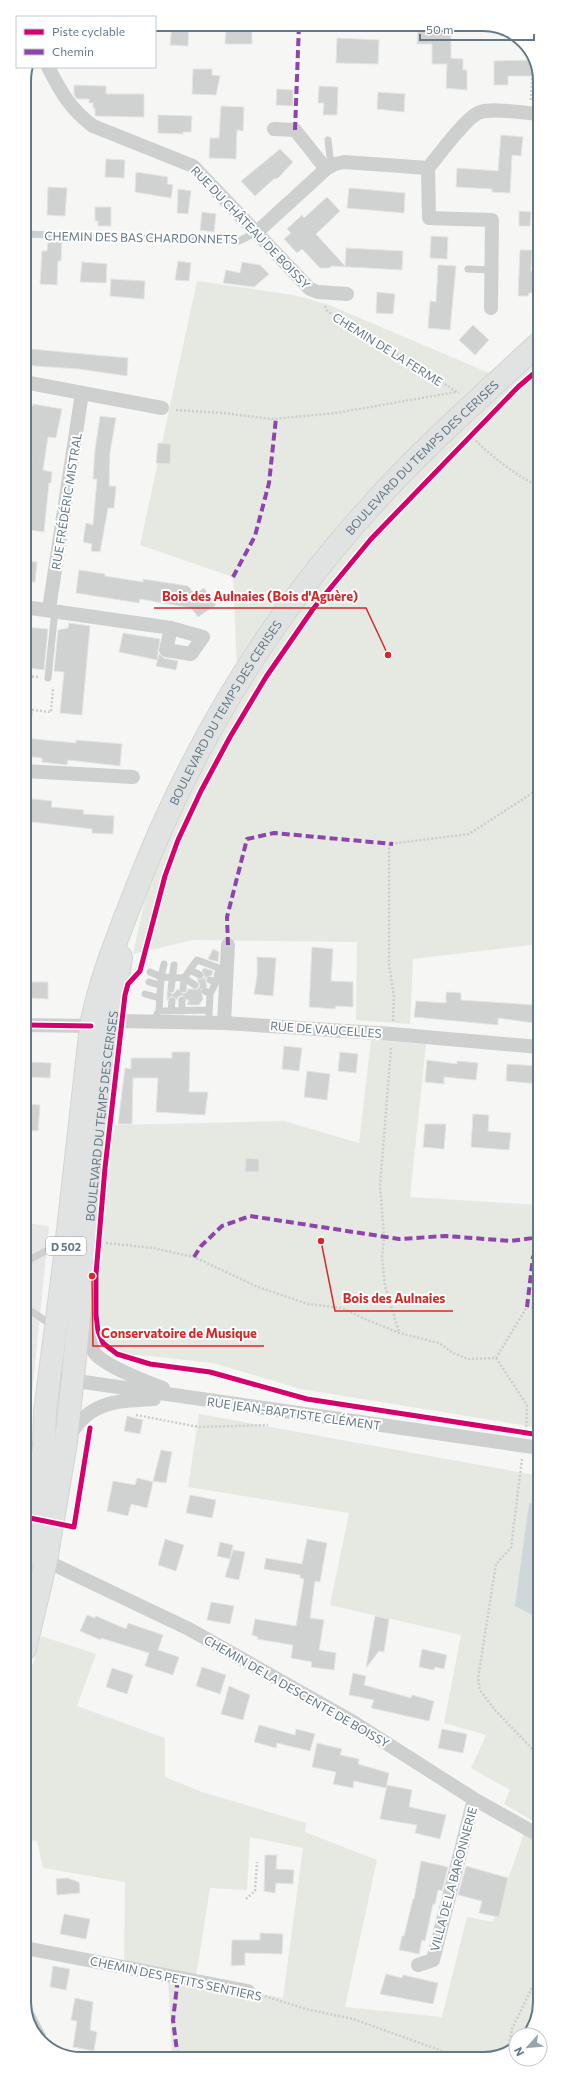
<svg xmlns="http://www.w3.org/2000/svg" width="564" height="2083" font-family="Commissioner,sans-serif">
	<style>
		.built { fill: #e6e7e6 }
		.green { fill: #e6e9e2 }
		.water { fill: #ced7d9 }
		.building { fill: #d0d2d2; stroke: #e5e5e4 }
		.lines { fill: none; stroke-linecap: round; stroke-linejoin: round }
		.primary-casing { stroke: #d3d4d3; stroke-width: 24 }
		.path { stroke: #cccdce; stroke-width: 2.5; stroke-dasharray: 2 2; stroke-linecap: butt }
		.service { stroke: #cecfcf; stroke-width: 7 }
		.minor { stroke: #cecfcf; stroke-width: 14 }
		.primary { stroke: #e1e2e2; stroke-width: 22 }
		.quiet { stroke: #8e44ad; stroke-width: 4; stroke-dasharray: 8 4; stroke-linecap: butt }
		.cycleway-casing { stroke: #fff; stroke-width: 8 }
		.cycleway { stroke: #d6006c; stroke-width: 5 }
		.labels { text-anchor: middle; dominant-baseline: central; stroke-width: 4; stroke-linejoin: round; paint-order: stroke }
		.shield { fill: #fff; stroke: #92a1ab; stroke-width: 1 }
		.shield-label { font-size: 11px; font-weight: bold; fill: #637987 }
		.street-label { font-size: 12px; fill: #637987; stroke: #fff }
		.rim { fill: none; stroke: #637987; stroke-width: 2 }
		.leader { fill: none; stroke: #d62828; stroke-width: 1.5 }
		.callout-dot { fill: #d62828; stroke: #fff; stroke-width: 1.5 }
		.callout-label { font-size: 13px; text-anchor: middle; font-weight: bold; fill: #d62828; stroke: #fff; stroke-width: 4; stroke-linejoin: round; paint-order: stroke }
	</style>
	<rect width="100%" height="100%" fill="#f6f6f4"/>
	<path class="built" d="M25 1223 49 1226 27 1444H25Z"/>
	<path class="green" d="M197 281 293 295 327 304 501 378 539 352V944L413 959 410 1024 356 1020 357 942 193 940 133 954 153 862 238 694 233 577 140 545Z
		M371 1040 426 1044 410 1197 540 1205V1428L301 1389 213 1363 150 1356 117 1354 103 1343C93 1271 106 1197 114 1125L284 1121 359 1143Z
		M199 1414 540 1476V1825L504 1804 510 1790 471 1768 486 1735 444 1723 461 1635 330 1605 349 1513 188 1487Z
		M41 1636 96 1654 77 1706 165 1738V1777L202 1792 306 1823 305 1832 377 1860 345 2007 442 2017 467 1917 493 1922 526 1828 540 1836V2002L529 2035H516V2044L494 2058 172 2059 168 1976 283 1998 303 1848 250 1837 247 1890 210 1888 196 1977 124 1962 125 1882 43 1868 37 1841 25 1840V1690Z"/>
	<path class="water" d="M529 1503 540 1505V1619L515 1606Z"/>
	<path class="building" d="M172 24H189L188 46 170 45Z
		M226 24H252V44H225Z
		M418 24 451 26V58L463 59V70H467V90L446 88 447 64H432V44H417Z
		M337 38 379 40 378 64 336 63Z
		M533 60 539 70V76H508V85H494V61Z
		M193 69H212V75L220 76 216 95 192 94Z
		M74 85 106 86V94H144V117L95 116V108H93V103H89V99H77L74 95Z
		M319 86 338 87 337 115H323L324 103H318Z
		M277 89 293 90V106L276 105Z
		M378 92 405 94 404 112 377 109Z
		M221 106 244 107 243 131 237 130 236 159 209 158 210 138H219Z
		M158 115 192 116 191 132H183V134L158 133Z
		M501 135 523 137 521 156 512 155 510 193 492 192V189L456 187 457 168 498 171Z
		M280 149 293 162 277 179 275 178 255 196 241 181Z
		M106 159 125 160 124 178 105 177Z
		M136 172 168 177 167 184 173 185 171 198 135 192Z
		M48 187 67 188 65 216 47 215Z
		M349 188 405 193 404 213 347 208Z
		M178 189 191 191 188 214 177 213Z
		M327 197 340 211 316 234 345 266 346 248 403 251 402 270 332 266 329 268H320L302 249 297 253 284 239 291 233 287 229 302 215 304 218Z
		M95 207H111V226H98V221H95Z
		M519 211 531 212 530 226H519Z
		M202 212 216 214 214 232 200 230Z
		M431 236 448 237 447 259 430 258Z
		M48 242H62L61 261H58L57 285 40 284 42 251H47Z
		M520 250H532L531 271H537L536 293H529L528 296H518Z
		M178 261 191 263 189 281 175 280Z
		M82 262 107 264 106 283 80 282Z
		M242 262 260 265 269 274 254 287 223 283 226 270 240 273Z
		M438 265 456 266 450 330 428 328 430 301 436 302Z
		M111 279 145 281 144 299 110 296Z
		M377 292 395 294 393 314 376 313Z
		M473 325 489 340 475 355 459 340Z
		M30 349 128 358 127 376 79 369 34 366 29 364Z
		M33 404 62 409 56 438 48 437 43 470 52 472 51 483H49L44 532 24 529V494L27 495 32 461 24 459 27 421 24 420V406L32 407Z
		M100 416 116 418 110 452 109 486H116L114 508H108L100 552 91 551 92 544 83 542 86 523 93 525 97 479H93L95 450Z
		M158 443 171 444 170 464 156 463Z
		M24 561 37 562 35 582 24 581Z
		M79 570 105 574V576L143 582V579L188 586 195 594 204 588 216 605 198 617 191 608 140 599 139 603 76 593Z
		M69 623 90 626 82 715 60 713 64 672 54 671 58 630 68 628Z
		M24 627 48 629 44 670 28 668 30 642H24Z
		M123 633 160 639 157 660 119 652Z
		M159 654 164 658 178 661 176 670 156 666Z
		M24 738 76 743V740L122 744 120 766 68 760 67 765 42 762V758L24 756Z
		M24 798 52 801 51 807 84 810 83 814 114 816 113 834 92 833V829L24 821Z
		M312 947 333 949 331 981 353 982V1007L336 1006 335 1009 309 1007Z
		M213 949 219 952 218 962 208 959Z
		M257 957 276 958 273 996 254 994 257 976Z
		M204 968 213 971 212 975 205 978 207 987 201 989 203 999 199 1005H187L189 1000H187L182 995 178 997 177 1000 172 996 167 1000V991L173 994 178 989 183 994 187 992 188 989H198L200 985 197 979H202L205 977 202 970Z
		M31 982H48V999L30 998Z
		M446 992 461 993V1000L535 1005 533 1023 498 1018V1025L414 1017 416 1001 446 1003Z
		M284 1046 302 1048 299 1071 282 1069Z
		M172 1052H190L189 1092H208L205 1115 156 1112 158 1078H133L132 1124H118L125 1068 131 1069V1058H172Z
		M340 1052 358 1054 356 1073 338 1071Z
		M427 1060 457 1064V1061L478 1063 476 1080 444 1077V1084L425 1082Z
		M29 1062 51 1063 50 1078 28 1077Z
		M507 1064 539 1066V1084L506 1081Z
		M307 1071 330 1074 327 1100 304 1097Z
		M25 1104 40 1105 38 1131 25 1130Z
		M473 1114 489 1115 488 1131 511 1133 509 1150 471 1147Z
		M425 1124H446L444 1149 423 1147Z
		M246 1158 259 1159V1172H245Z
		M127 1416 143 1420 140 1434 124 1431Z
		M161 1450 172 1452 166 1483 153 1481Z
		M137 1478 153 1482 147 1508 131 1504 128 1516 107 1511 113 1481 135 1485Z
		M190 1495 216 1500 212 1518 186 1513Z
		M165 1539 184 1545 176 1571 158 1565Z
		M307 1539 327 1543 320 1582 315 1581 310 1618 324 1620 319 1650 336 1653 334 1670 311 1667 312 1662 291 1658 293 1645 257 1639 258 1637 252 1635 255 1619 296 1626 304 1579 300 1578V1575L264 1569 266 1558 302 1564Z
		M220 1542 233 1545 230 1559 217 1556Z
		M233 1550 245 1552 239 1580 225 1577Z
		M211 1602 234 1606 230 1624 207 1620Z
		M87 1615 95 1618 96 1616 126 1629 128 1623 163 1635 158 1650 179 1657 173 1675 145 1666 149 1653 101 1638V1640L80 1631Z
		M375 1616 389 1619 384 1652 379 1651 366 1668Z
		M422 1649 447 1655 444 1669 435 1667 434 1670 419 1667Z
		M202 1667 226 1675 220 1694 196 1686Z
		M112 1668 133 1675 127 1694 106 1687Z
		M353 1673 366 1676 364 1685 411 1698 412 1695 434 1701 429 1721 371 1708 374 1700 349 1695Z
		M229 1686 250 1695 243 1720 221 1714Z
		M259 1725 295 1735 296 1729 315 1734 310 1751 277 1743 276 1748 254 1742Z
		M442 1729 467 1734 463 1753 438 1748Z
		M317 1743 342 1749 340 1755 359 1759 358 1764 389 1773 386 1788 354 1781 353 1788 333 1784 336 1772 312 1767Z
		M387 1785 412 1790 409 1807 446 1815 440 1839 415 1833 417 1825 380 1819Z
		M265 1855H277L276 1869 294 1870 293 1884 276 1883 275 1893 264 1891Z
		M421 1861 448 1867 442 1891 438 1890 435 1904H433L425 1941 422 1940 419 1954 399 1950 402 1936H404L413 1899H414Z
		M466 1866 508 1878 499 1917 479 1913 482 1901 458 1895Z
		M67 1878 79 1882 80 1893 57 1895 56 1879Z
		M64 1914 90 1919 86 1939 60 1934Z
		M260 1933 283 1934 282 1954 245 1953V1965L231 1966 232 1940H260Z
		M53 1966 70 1969 66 1990 50 1987Z
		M386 1974 402 1978 403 1975 438 1983 433 2004 380 1994Z
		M75 1998 93 2002 90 2030 97 2032 94 2051 73 2047 77 2021 71 2020Z"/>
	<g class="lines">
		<defs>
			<g id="primary">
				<path id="s1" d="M25 1557 44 1448 45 1411 64 1265 91 1026C100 979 118 936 135 892 190 749 268 619 371 506 423 448 482 396 539 343"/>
				<path id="s2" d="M25 1649 46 1561 66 1442 107 1054 121 957"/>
			</g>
		</defs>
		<use href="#primary" class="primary-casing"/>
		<path class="path" d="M531 100 533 59
			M325 306 327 311 459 393
			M176 410 223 413 272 419 336 413 456 392
			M472 430V437C493 458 513 473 539 487
			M24 676 38 677
			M24 709 51 712 53 687
			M26 758 32 709
			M393 1021 394 997 389 964V844L469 834 534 792 539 784
			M391 1048 380 1186 384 1237 382 1258 385 1286 399 1332
			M106 1243 153 1248 194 1257 258 1287 308 1304 342 1308 365 1319 399 1333 439 1343 453 1353 468 1359 496 1358 527 1405 526 1432
			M496 1358 527 1307 540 1308
			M136 1415 199 1427 268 1425
			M522 1459 511 1548 496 1564 478 1678 480 1690 494 1709 540 1757
			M246 1899 255 1891 257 1862
			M261 1995 306 2009 353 2019 462 2058
			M508 2049 512 2029 540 1971"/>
		<path class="service" d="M328 140 331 166
			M24 234 239 241 257 232
			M468 269 491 270
			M48 678 55 610
			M190 970 200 975
			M150 972 161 977 164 964
			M210 980 216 982 210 994
			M149 982 159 985
			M171 989 174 965
			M183 989 184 978 197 960 219 968 216 982
			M205 991 210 994 209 1014
			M145 994 159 998
			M182 1000V1011
			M159 1011 161 977 184 978 195 985
			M171 1011 172 1001
			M157 1014 159 1011 209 1010
			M25 1303 29 1260 53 1247H63
			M25 1307 53 1326
			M25 1444 42 1447"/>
		<path class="minor" d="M48 67C61 92 70 109 93 126L193 166 310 289 318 292 347 294
			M274 129 295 130 326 169
			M428 168 429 218 492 220 491 308
			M257 232 326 169 335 164 344 162 428 168C439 155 464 120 478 113 491 107 523 113 539 114
			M24 382 162 408
			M24 607 171 628 203 637 191 654 166 650 171 628
			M49 609 82 393
			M24 771 133 777
			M224 1023 228 945
			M25 1025 91 1026 121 1021 224 1023 392 1034 539 1047
			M87 1312C88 1325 88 1341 94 1352 102 1365 149 1383 163 1388
			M49 1377 540 1448
			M69 1437C89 1401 116 1401 154 1399
			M40 1558 189 1629 350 1720 474 1799 540 1836
			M25 1948 248 1991
			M418 1965 433 1960 474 1799
			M25 2010 39 2037"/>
		<use href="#primary" class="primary"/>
		<path class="quiet" d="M295 130 299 24
			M233 577 255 536 269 483 276 418
			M228 945 227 917 247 839 274 833 393 844
			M194 1257 201 1246 222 1226 250 1216 399 1239 446 1236 511 1241 540 1237
			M527 1307 533 1257 540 1248
			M178 2059 173 2020 178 1978"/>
		<defs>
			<path id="cycleway" d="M539 369 518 387 371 539 313 609 266 677 230 737 201 791 178 840 165 876 140 971 128 984 125 995 105 1168 96 1274V1315L98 1331 103 1343 117 1354 150 1364 210 1372 307 1399 540 1435
				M25 1025 91 1026
				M25 1517 74 1527 90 1428"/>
		</defs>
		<use href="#cycleway" class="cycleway-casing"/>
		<use href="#cycleway" class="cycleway"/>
	</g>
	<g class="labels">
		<rect class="shield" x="46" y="1237" width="40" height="18" rx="3"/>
		<g class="shield-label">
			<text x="66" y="1246">D 502</text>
		</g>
		<g class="street-label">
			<text transform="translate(251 227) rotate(46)">RUE DU CHÂTEAU DE BOISSY</text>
			<text transform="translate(141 237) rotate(1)">CHEMIN DES BAS CHARDONNETS</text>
			<text transform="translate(388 349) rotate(32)">CHEMIN DE LA FERME</text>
			<text stroke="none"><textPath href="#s1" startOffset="1202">BOULEVARD DU TEMPS DES CERISES</textPath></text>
			<text transform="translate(66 501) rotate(-81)">RUE FRÉDÉRIC MISTRAL</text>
			<text stroke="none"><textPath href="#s1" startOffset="878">BOULEVARD DU TEMPS DES CERISES</textPath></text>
			<text transform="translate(326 1029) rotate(4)">RUE DE VAUCELLES</text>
			<text stroke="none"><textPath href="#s2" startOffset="539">BOULEVARD DU TEMPS DES CERISES</textPath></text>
			<text transform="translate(294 1413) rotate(8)">RUE JEAN-BAPTISTE CLÉMENT</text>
			<text transform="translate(297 1691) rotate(30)">CHEMIN DE LA DESCENTE DE BOISSY</text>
			<text transform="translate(453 1879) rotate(-75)">VILLA DE LA BARONNERIE</text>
			<text transform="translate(176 1978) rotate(12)">CHEMIN DES PETITS SENTIERS</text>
		</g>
	</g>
	<path d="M0 0H564V2083H0ZM81 31H483A50 50 0 0 1 533 81V2002A50 50 0 0 1 483 2052H81A50 50 0 0 1 31 2002V81A50 50 0 0 1 81 31Z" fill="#fff" fill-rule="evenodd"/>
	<path class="rim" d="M81 31H483A50 50 0 0 1 533 81V2002A50 50 0 0 1 483 2052H81A50 50 0 0 1 31 2002V81A50 50 0 0 1 81 31Z"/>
	<path class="leader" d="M388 655L366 608H154M321 1241L335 1311H453M92 1276L93 1346H264"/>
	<g class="callout-dot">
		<circle cx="388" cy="655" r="4"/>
		<circle cx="321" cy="1241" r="4"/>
		<circle cx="92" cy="1276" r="4"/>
	</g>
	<g class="callout-label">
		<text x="260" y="601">Bois des Aulnaies (Bois d'Aguère)</text>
		<text x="394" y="1303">Bois des Aulnaies</text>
		<text x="179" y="1338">Conservatoire de Musique</text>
	</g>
	<rect x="16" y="16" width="140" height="52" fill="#ffffff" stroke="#c1c9cf"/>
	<rect x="24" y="29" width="20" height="6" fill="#d6006c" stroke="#c1c9cf"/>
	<text x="52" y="36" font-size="12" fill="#637987">Piste cyclable</text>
	<rect x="24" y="49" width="20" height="6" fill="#8e44ad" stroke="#c1c9cf"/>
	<text x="52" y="56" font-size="12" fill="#637987">Chemin</text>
	<g transform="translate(528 2047) rotate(243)"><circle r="19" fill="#ffffff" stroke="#c1c9cf"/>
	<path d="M0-3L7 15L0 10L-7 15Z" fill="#96a5ad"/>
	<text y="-6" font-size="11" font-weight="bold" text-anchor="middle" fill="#637987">N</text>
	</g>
	<path d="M420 34v6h114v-6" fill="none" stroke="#637987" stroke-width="2"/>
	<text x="426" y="34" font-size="12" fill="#637987" stroke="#ffffff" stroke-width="3" paint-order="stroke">50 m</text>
</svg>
